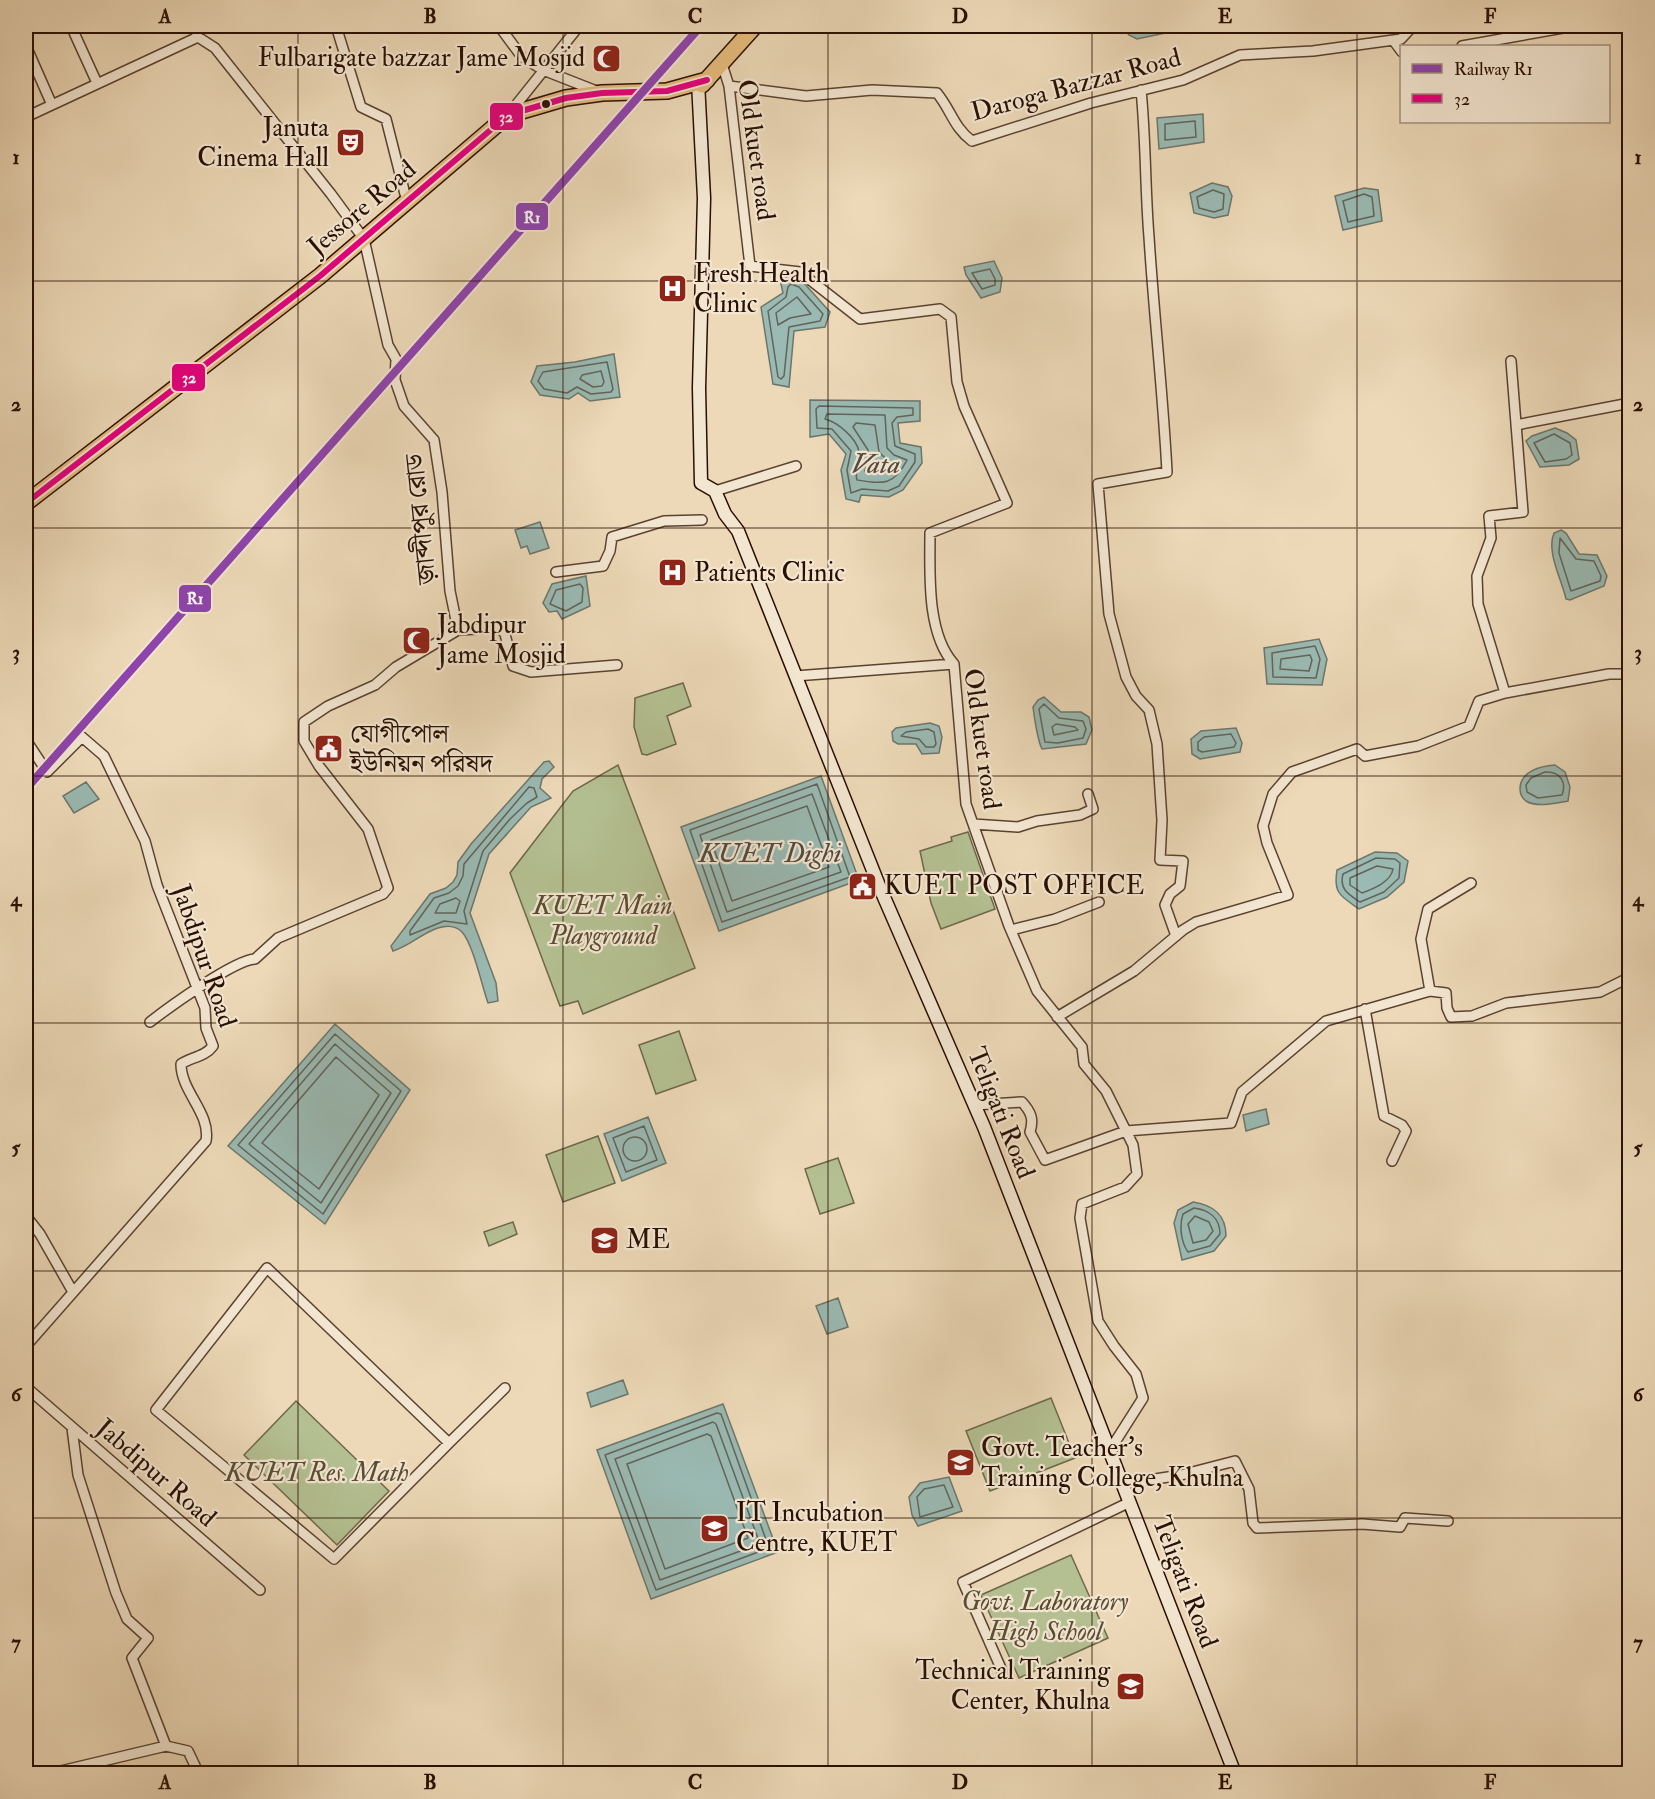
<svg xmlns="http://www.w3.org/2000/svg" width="1655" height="1799" font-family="'IM FELL Double Pica','Noto Serif Bengali',serif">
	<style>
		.green { fill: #b4c092; stroke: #6e684a; stroke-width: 1.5 }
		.water { fill: #9abab3; stroke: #6d766c; stroke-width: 1.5 }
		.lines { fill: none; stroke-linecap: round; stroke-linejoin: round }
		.shore { stroke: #62645a; stroke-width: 1.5 }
		.minor-casing { stroke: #5a4230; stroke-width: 12 }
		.secondary-casing { stroke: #290f02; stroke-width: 15 }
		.trunk-casing { stroke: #290f02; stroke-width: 18 }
		.minor { stroke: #f3e6d1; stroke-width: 9 }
		.secondary { stroke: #f3e6d1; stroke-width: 12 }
		.trunk { stroke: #e6bc7c; stroke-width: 15 }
		.bus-1-casing { stroke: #f3e6d1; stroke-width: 10 }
		.bus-1 { stroke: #e5007d; stroke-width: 6 }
		.rail-1-casing { stroke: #f3e6d1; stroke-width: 12 }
		.rail-1 { stroke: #8e44ad; stroke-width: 8 }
		.grid { fill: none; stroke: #290f02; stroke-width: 1.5; stroke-opacity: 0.55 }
		.bus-dot { fill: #290f02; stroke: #f3e6d1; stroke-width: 2 }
		.labels { text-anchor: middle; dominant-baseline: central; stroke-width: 4.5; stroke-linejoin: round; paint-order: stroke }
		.poi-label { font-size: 26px; fill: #290f02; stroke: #f3e6d1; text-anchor: start }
		.street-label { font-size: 26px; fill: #290f02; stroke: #f3e6d1 }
		.park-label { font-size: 26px; font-style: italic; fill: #5a4d34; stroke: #f3e6d1 }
		.water-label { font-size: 27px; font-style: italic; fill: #514b40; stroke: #f3e6d1 }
		.line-badge { stroke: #f3e6d1; stroke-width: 2 }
		.badge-label { font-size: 16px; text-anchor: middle; font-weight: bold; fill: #fff }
		.neatline { fill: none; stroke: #290f02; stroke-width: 2 }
		.grid-label { font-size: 20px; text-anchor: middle; font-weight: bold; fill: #290f02 }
	</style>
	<rect width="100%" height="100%" fill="#edd9b8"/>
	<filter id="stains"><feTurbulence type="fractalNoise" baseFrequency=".00333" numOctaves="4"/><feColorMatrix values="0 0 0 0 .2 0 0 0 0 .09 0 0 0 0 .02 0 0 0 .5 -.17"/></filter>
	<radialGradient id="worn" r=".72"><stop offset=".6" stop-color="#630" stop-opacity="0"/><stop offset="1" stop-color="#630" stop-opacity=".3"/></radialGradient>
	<path class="green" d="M683 683 691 706 667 716 676 744 647 755 642 754 634 727 635 698Z
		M618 765 695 968 583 1014 578 1001 560 1006 510 873 573 791Z
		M968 832 995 909 941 929 931 903 920 851 952 841 951 837Z
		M679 1031 696 1080 656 1094 639 1045Z
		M598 1136 615 1183 563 1202 546 1155Z
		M838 1158 854 1203 820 1214 805 1169Z
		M513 1222 517 1234 489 1246 484 1232Z
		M1051 1398 1075 1458 990 1491 966 1431Z
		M296 1401 389 1491 337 1545 244 1455Z
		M1071 1555 1108 1638 1019 1678 981 1595Z"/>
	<path class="water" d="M1121 26H1248L1170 32 1137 39 1129 35Z
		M1203 114 1204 142 1159 149 1157 118Z
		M1212 183 1228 187 1232 196 1228 215 1214 218 1194 213 1190 193Z
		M1364 188 1378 190 1382 221 1343 230 1335 196Z
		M994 261 1002 278 1000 292 981 298 966 275 964 267Z
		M779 275 802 281 830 312 825 327 794 331 789 387 773 384 761 307 783 293Z
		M614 354 620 397 590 401 578 393 569 399 540 395 531 382 537 366 575 362Z
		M810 400 920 401V421L898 423 900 443 921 447 922 463 903 490 889 497 861 495 859 502 846 499 841 470 846 454 829 434 810 437Z
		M1555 428 1567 433 1576 440 1579 459 1569 465 1540 467 1526 441 1532 436Z
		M540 522 549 548 530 554 527 546 521 548 515 530Z
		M1561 530 1566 533 1579 554 1597 555 1607 576 1604 586 1570 600 1566 599C1562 580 1546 552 1554 533Z
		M586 576 590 606 562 619 557 611 549 612 543 603 552 584Z
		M1319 639 1327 659 1322 685 1267 684 1264 648Z
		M1044 697 1061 712H1081L1089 717 1092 730 1086 744 1042 749C1038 742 1034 716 1033 707L1038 700Z
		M930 723 939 726 942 737 939 753 922 754 916 744H898L893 741 892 732 896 728Z
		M1236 728 1242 743 1240 752 1200 759 1192 754 1191 739 1201 731Z
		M549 761 554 767 542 779 540 788 551 798 531 807 489 854 470 913 496 983 498 1001 488 1003C482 986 473 944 462 932 454 924 444 926 435 929 420 935 409 946 393 951L391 946 430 894 446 888 453 882 457 875 458 862 471 844 544 762Z
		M1555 765 1565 772 1570 787 1568 801C1556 803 1537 808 1526 801 1522 798 1520 793 1520 789 1520 771 1541 766 1555 765Z
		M821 776 859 880 719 931 681 827Z
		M86 782 99 799 74 813 63 796Z
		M1375 852 1397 853 1408 861 1404 882 1387 897 1359 909C1341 896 1333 894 1337 870Z
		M335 1024 410 1090 325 1224 228 1146Z
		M1266 1109 1269 1124 1246 1131 1243 1115Z
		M648 1117 666 1163 622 1181 604 1134Z
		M1193 1202C1213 1205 1226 1214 1226 1236L1214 1251 1182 1260 1174 1223 1178 1210Z
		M838 1298 848 1327 827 1334 816 1306Z
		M623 1380 628 1394 591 1407 587 1393Z
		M723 1404 778 1552 651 1599 597 1450Z
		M949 1477 962 1511 918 1526 912 1515 909 1497 920 1483Z"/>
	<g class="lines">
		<path class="shore" d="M1195 121 1196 137 1165 140V124Z
			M1213 190 1224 194 1223 209 1214 212 1199 208 1197 197Z
			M1364 194 1372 197 1374 216 1348 222 1343 201Z
			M990 269 995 279V285L982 289 972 273Z
			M791 284 799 287 823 314 820 321 789 327 784 376 781 379 778 377 768 311 786 297 788 287Z
			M797 297 811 314 790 318 778 325 776 313Z
			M607 362 613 389 611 392 591 394 577 387 567 393 544 389 538 381 543 372Z
			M601 371 604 382 602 386 593 387 580 379 582 375Z
			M819 406 913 408V415L897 417 892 423 895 446 915 454V462L899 486 888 491 862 489 851 493 847 470 851 451 832 429 817 428 816 409Z
			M827 414 885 415 887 448 894 455 907 460C894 486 883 484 857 480 854 470 861 462 859 452 857 438 837 422 825 419Z
			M856 423 875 425 879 452 892 465 888 473 865 471 868 450 853 427Z
			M1554 434 1570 443 1572 455 1566 459 1545 462 1534 443Z
			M1560 538 1576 559 1594 561 1601 576 1600 581 1571 591 1559 553Z
			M580 584 583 588 582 602 566 611 550 604 556 590Z
			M1315 646 1320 659 1316 678 1273 677 1272 653Z
			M1310 655 1312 660 1309 671 1280 669 1281 659Z
			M1044 704 1059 718 1083 721 1086 729 1083 738 1058 743 1045 742 1039 709Z
			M1056 724 1075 727 1078 730 1054 735 1052 727Z
			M928 729 934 732 936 744 934 747H926L919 739 901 736 906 732Z
			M1231 734 1236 743 1234 747 1202 752 1198 750V742L1204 737Z
			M1545 772C1560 771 1567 782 1562 795L1538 798 1527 792 1526 785 1531 778Z
			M817 784 850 877 722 922 690 830Z
			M529 787 534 788 537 797 527 803 510 819 483 851 464 911 467 924 444 921 410 935V931L434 898 449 893 458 886 463 876 464 864Z
			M812 794 841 872 727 912 700 835Z
			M807 806 829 867 732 901 711 840Z
			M1376 858 1395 859 1400 863 1399 878 1384 892 1360 902C1348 894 1339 889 1343 874Z
			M1377 866 1393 869C1391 882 1373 889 1362 893L1350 885V878Z
			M456 898 460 901 456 913H435L440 904Z
			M335 1034 401 1091 323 1214 238 1145Z
			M335 1044 391 1093 321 1203 249 1144Z
			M336 1057 379 1095 319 1189 262 1143Z
			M644 1126 657 1160 626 1172 613 1138Z
			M623 1149a12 12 0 1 1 24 0a12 12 0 1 1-24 0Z
			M1194 1208C1209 1210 1220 1218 1220 1234L1210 1246 1188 1252C1181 1242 1179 1226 1183 1214Z
			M1195 1216 1209 1222 1213 1231 1206 1240 1193 1243 1188 1224Z
			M717 1413 721 1414 769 1548 656 1590 605 1455Z
			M713 1422 716 1424 760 1544 660 1580 615 1459Z
			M707 1434 711 1436 748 1538 665 1569 627 1464Z
			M944 1485 953 1507 920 1517 917 1497 924 1489Z"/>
		<defs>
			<path id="minor" d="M71 26 97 83
				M336 26 361 107 386 119 407 202
				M499 26 522 57 543 70 599 92
				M1393 40 1402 52
				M26 46 52 105
				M1462 46 1574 26
				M722 64 729 86 750 266 800 272 860 319 940 309 951 317 957 382 964 406 1007 503 930 533C930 572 926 633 954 664L966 804 1009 926 1037 991 1082 1047 1084 1064 1106 1091 1133 1145 1137 1174 1125 1187 1082 1204 1080 1218 1098 1321 1114 1346 1136 1374 1143 1398 1110 1450
				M729 86 806 96 872 90 937 93C951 110 954 128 972 141L1091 103 1183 80 1240 55 1313 51 1401 39 1413 26
				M1141 90C1146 140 1145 188 1149 237 1154 316 1163 393 1167 472L1098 484 1109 614 1126 677 1136 696 1149 710 1157 744 1162 820 1160 860 1183 861 1180 886 1170 894 1165 905 1176 936
				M508 115 579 26
				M26 117 198 37
				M1516 425 1630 403
				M715 491 796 466
				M556 572 603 566 610 551 612 537 664 521 702 520
				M458 630 500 628 505 634 513 666 531 672 617 665
				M795 676 954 664
				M1505 693 1609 674H1630
				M26 740 47 772 82 737 104 756 145 841 157 885 205 1008 206 1028 213 1046C205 1057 191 1057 181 1064 181 1092 211 1113 206 1141L26 1346
				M973 824 1018 827 1037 821 1080 815 1093 809 1088 794
				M1011 930 1055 919 1099 902
				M1430 991 1446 993 1447 1008 1451 1017 1472 1016 1506 1003 1600 992 1630 977
				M1365 1009 1384 1116 1402 1125 1406 1131 1392 1161
				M1057 1017 1134 971 1183 930 1196 922 1288 895 1267 843 1263 826 1273 794 1292 772 1357 749 1365 756 1418 746 1469 726 1479 701 1505 693 1478 604 1477 576 1491 538 1489 516 1523 512 1511 361
				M150 1022C168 1008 234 960 255 959L278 938 383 894 388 888 368 829 319 766 304 741V722L328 706 375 685 396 667 458 630 450 591 442 492 434 440 404 406 395 380 396 359 388 345 364 239 331 194 215 48 198 37 194 26
				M975 1105 1022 1102C1031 1112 1034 1119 1030 1132L1045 1160 1126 1131 1231 1123 1242 1092 1326 1021 1430 991 1421 939 1428 909 1471 883
				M26 1216 40 1234 73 1292
				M267 1268 449 1443 334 1559 156 1410Z
				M26 1387 260 1590
				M449 1443 505 1388
				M1123 1484 1181 1475 1235 1461 1249 1489 1253 1523 1257 1528 1362 1524 1400 1527 1405 1518 1448 1521
				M1003 1673 963 1582 1130 1502
				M166 1746 188 1751 199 1774
				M48 1774 166 1746 132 1658 148 1638 127 1619 116 1593 78 1475 72 1428"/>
			<path id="secondary" d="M698 82 704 198 699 388 701 483 715 491 725 514 738 531 880 888 984 1127 1235 1774"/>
			<path id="trunk" d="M702 85 755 26
				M26 503 320 276 508 115 566 98 602 93 667 91 707 80"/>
		</defs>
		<use href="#minor" class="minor-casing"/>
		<use href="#secondary" class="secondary-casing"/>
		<use href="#trunk" class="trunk-casing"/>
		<use href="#minor" class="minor"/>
		<use href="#secondary" class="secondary"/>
		<use href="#trunk" class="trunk"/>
		<defs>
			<path id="bus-1" d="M26 503 320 276 508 115 566 98 602 93 667 91 707 80"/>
		</defs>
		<use href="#bus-1" class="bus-1-casing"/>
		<use href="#bus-1" class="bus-1"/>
		<defs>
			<path id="rail-1" d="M26 789 701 26"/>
		</defs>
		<use href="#rail-1" class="rail-1-casing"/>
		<use href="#rail-1" class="rail-1"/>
	</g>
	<path class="grid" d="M298 26V1774M563 26V1774M828 26V1774M1092 26V1774M1357 26V1774M26 281H1630M26 528H1630M26 776H1630M26 1023H1630M26 1271H1630M26 1518H1630"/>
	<defs>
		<symbol id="mosque-square" viewBox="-11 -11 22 22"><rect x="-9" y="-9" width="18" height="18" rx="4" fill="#8f2418" stroke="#f3e6d1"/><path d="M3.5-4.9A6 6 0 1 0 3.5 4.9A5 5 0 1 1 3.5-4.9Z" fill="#fff"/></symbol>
		<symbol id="theatre-square" viewBox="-11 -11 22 22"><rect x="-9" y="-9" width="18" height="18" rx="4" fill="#8f2418" stroke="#f3e6d1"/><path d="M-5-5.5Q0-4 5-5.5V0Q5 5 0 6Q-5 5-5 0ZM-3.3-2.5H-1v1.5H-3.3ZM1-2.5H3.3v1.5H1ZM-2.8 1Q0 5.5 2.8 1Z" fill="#fff"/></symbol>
		<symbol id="hospital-square" viewBox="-11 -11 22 22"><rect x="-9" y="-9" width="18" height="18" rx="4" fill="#8f2418" stroke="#f3e6d1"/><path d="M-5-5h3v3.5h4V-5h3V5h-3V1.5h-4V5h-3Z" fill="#fff"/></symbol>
		<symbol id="civic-square" viewBox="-11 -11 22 22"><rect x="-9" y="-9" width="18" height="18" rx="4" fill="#8f2418" stroke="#f3e6d1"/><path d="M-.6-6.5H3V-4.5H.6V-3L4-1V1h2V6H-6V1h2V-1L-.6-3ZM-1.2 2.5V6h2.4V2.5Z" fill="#fff"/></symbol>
		<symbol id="school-square" viewBox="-11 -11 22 22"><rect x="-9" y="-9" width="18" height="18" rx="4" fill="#8f2418" stroke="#f3e6d1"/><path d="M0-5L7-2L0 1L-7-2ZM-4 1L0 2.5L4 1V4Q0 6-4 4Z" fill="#fff"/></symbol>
		<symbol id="university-square" viewBox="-11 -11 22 22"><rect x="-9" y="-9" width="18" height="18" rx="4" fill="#8f2418" stroke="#f3e6d1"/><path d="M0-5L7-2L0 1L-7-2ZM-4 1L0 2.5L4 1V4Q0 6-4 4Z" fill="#fff"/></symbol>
	</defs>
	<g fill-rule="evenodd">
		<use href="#mosque-square" x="590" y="42" width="33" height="33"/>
		<use href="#theatre-square" x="334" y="126" width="33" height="33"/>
		<use href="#hospital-square" x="656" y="272" width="33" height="33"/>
		<use href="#hospital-square" x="656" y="556" width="33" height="33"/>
		<use href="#mosque-square" x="400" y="624" width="33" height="33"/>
		<use href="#civic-square" x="312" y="732" width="33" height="33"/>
		<use href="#civic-square" x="846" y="870" width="33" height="33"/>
		<use href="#school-square" x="588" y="1224" width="33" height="33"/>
		<use href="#university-square" x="944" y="1446" width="33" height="33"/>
		<use href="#university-square" x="698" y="1512" width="33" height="33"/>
		<use href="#school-square" x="1114" y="1670" width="33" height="33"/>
	</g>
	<circle class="bus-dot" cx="546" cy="104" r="5"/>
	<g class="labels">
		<g class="poi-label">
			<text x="585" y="58" text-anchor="end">Fulbarigate bazzar Jame Mosjid</text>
			<text x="329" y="128" text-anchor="end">Januta<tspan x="329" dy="30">Cinema Hall</tspan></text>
			<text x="694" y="274">Fresh Health<tspan x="694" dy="30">Clinic</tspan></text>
			<text x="694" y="573">Patients Clinic</text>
			<text x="437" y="625">Jabdipur<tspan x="437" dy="30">Jame Mosjid</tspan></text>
			<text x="350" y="734">যোগীপোল<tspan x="350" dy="30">ইউনিয়ন পরিষদ</tspan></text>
			<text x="884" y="886">KUET POST OFFICE</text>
			<text x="626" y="1240">ME</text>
			<text x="981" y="1448">Govt. Teacher's<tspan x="981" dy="30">Training College, Khulna</tspan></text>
			<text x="736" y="1513">IT Incubation<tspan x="736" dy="30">Centre, KUET</tspan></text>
			<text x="1110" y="1671" text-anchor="end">Technical Training<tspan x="1110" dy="30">Center, Khulna</tspan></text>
		</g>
		<g class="street-label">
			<text transform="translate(1076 85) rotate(-15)">Daroga Bazzar Road</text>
			<text transform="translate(756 150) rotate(82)">Old kuet road</text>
			<text transform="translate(362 208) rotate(-40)">Jessore Road</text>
			<text transform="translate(421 519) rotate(-96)">জ়াব্দীপুর রোড</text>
			<text transform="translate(982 739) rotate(82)">Old kuet road</text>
			<text transform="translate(204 956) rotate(71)">Jabdipur Road</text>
			<text transform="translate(1001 1113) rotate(68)">Teligati Road</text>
			<text transform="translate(156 1473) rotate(41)">Jabdipur Road</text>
			<text transform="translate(1185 1582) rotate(69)">Teligati Road</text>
		</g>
		<g class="park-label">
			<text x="603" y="906">KUET Main<tspan x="603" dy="30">Playground</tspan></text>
			<text x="317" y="1473">KUET Res. Math</text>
			<text x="1045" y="1602">Govt. Laboratory<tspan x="1045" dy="30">High School</tspan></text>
		</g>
		<g class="water-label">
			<text x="876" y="464">Vata</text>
			<text x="770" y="853">KUET Dighi</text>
		</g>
	</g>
	<g class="line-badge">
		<rect x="489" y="102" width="35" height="29" rx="6" fill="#e5007d"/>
		<rect x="515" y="202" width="34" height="29" rx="6" fill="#8e44ad"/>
		<rect x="171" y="363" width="35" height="29" rx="6" fill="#e5007d"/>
		<rect x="178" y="584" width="34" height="29" rx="6" fill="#8e44ad"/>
	</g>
	<g class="badge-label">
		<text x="506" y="122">32</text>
		<text x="532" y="223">R1</text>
		<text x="189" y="383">32</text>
		<text x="195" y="604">R1</text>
	</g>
	<rect width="1655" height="1799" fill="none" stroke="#edd9b8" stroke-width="66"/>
	<rect x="1400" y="45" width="210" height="78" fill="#f3e6d1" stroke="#a2907e" stroke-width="1.5"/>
	<rect x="1412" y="64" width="30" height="9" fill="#8e44ad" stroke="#a2907e" stroke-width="1.5"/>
	<text x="1454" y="75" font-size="18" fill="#290f02">Railway R1</text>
	<rect x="1412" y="94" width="30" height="9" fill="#e5007d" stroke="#a2907e" stroke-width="1.5"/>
	<text x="1454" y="105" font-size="18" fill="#290f02">32</text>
	<rect x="33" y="33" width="1589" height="1733" class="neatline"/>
	<g class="grid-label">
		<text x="165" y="23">A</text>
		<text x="430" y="23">B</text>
		<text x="695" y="23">C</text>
		<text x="960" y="23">D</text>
		<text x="1225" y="23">E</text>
		<text x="1490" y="23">F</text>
		<text x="16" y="164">1</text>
		<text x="1638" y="164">1</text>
		<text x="16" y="411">2</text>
		<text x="1638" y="411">2</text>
		<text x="16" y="659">3</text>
		<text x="1638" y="659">3</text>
		<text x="16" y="906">4</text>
		<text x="1638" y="906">4</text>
		<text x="16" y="1154">5</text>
		<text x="1638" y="1154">5</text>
		<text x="16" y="1401">6</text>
		<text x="1638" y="1401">6</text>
		<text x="16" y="1649">7</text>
		<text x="1638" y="1649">7</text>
		<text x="165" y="1789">A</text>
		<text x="430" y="1789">B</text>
		<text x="695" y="1789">C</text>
		<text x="960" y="1789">D</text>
		<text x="1225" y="1789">E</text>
		<text x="1490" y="1789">F</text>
	</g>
	<rect width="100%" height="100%" filter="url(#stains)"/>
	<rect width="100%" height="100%" fill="url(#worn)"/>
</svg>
